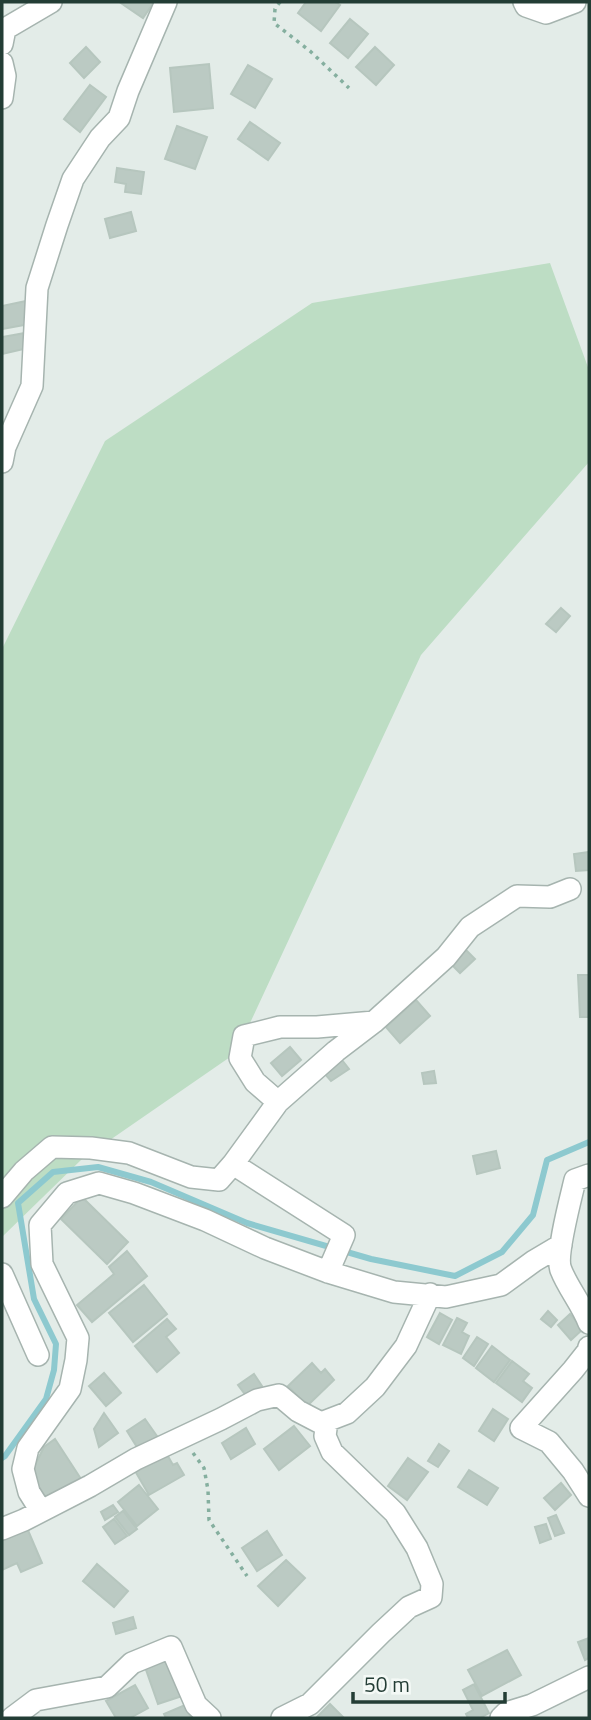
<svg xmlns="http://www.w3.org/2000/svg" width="591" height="1720" font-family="'Titillium Web',sans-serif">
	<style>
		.green { fill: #bdddc4 }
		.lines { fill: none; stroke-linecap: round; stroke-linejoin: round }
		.stream { stroke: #8dc9cf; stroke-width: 6 }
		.building { fill: #bbcac3; stroke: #b6c6be; stroke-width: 2 }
		.minor-casing { stroke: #a6b4af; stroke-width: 24 }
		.path { stroke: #85af9f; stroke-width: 3.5; stroke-dasharray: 3.5 5; stroke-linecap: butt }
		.minor { stroke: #fff; stroke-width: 21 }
	</style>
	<rect width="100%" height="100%" fill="#e3ece8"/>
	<path class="green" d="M550 263 589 370V462L421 655 244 1036 233 1055 81 1160 2 1237V649L105 441 312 303Z"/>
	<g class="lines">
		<path class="stream" d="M2 1458 5 1456 46 1399 54 1370 56 1344 34 1299 18 1203 53 1172 98 1167 151 1182 247 1223 371 1259 455 1276 502 1252 533 1215 547 1160 589 1142"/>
	</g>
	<path class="building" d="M122 2H154L143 18 121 3Z
		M306 2H335L340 5 321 31 298 13Z
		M350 19 368 34 348 58 330 43Z
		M86 47 100 62 84 78 70 63Z
		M375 47 394 65 376 85 356 67Z
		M209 64 213 108 174 112 170 68Z
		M248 65 272 79 255 108 231 94Z
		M90 85 106 97 80 132 64 119Z
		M250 122 280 143 268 160 238 139Z
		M177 126 207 137 195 169 165 159Z
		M117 168 144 172 141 194 125 192 126 184 115 182Z
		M131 212 136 231 110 238 105 219Z
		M26 301 30 324 2 329V306Z
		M25 333 28 348 2 354V337Z
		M561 608 570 616 556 632 546 624Z
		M589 852V870L576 871 574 854Z
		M463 947 475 959 460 973 448 961Z
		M578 975H589V1017H580Z
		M416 1000 430 1016 400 1043 386 1027Z
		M290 1047 301 1060 282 1076 271 1063Z
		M342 1060 349 1069 331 1081 324 1073Z
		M434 1071 436 1083 424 1084 422 1073Z
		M496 1151 500 1168 477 1174 473 1156Z
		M82 1197 128 1242 107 1264 61 1219Z
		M127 1251 147 1276 92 1322 77 1305 114 1274 109 1267Z
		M144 1285 167 1314 133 1342 109 1313Z
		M548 1311 557 1320 551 1327 541 1319Z
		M440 1313 452 1320 439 1344 427 1337Z
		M570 1314 583 1329 571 1340 558 1325Z
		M457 1318 467 1323 462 1332 469 1336 461 1354 443 1345Z
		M167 1319 176 1329 166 1337 179 1353 157 1372 135 1346Z
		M477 1337 488 1344 474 1366 463 1358Z
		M492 1346 510 1360 494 1382 476 1368Z
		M512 1361 529 1374 523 1381 532 1388 522 1402 496 1383Z
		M312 1363 321 1373 325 1369 334 1380 307 1406 288 1386Z
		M104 1373 121 1393 106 1406 89 1386Z
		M254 1374 262 1386 247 1397 238 1385Z
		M493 1409 508 1419 494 1441 479 1431Z
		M104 1413 118 1433 99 1447 94 1429Z
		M145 1419 159 1439 140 1452 127 1431Z
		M294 1426 310 1446 279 1470 264 1449Z
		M246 1428 255 1444 231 1459 222 1443Z
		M55 1439 83 1482 41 1500 27 1481 44 1447Z
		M439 1444 449 1451 438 1467 428 1461Z
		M165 1451 173 1465 177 1463 184 1475 149 1495 134 1469Z
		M408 1458 428 1472 407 1500 388 1486Z
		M469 1470 498 1488 487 1505 458 1487Z
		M561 1483 571 1495 555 1510 544 1498Z
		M139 1485 158 1509 137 1526 118 1502Z
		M113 1505 118 1512 105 1520 101 1512Z
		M123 1511 137 1529 129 1535 115 1517Z
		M556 1515 564 1533 555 1536 548 1518Z
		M114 1519 127 1536 115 1544 103 1527Z
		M546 1524 551 1539 540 1543 535 1527Z
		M27 1528 42 1563 21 1572 17 1563 2 1570V1539Z
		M267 1531 282 1555 257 1571 242 1548Z
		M286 1560 305 1578 278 1606 258 1586Z
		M97 1564 128 1591 114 1607 83 1581Z
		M133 1617 136 1628 116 1634 113 1623Z
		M589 1638V1658L585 1660 578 1642Z
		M507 1650 521 1675 482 1696 468 1670Z
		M168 1655 182 1696 158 1704 144 1664Z
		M474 1684 489 1713 480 1718H468L466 1714 473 1710 463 1690Z
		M135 1685 148 1708 130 1718H116L106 1701Z
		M330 1704 344 1718H316Z
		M185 1705 191 1718H166L164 1714Z"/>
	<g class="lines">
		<defs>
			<path id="minor" d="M524 2 526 6 546 13 575 2
				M2 44 5 29 51 2
				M2 63 5 76 2 98
				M2 462 5 447 32 386 37 288 57 225 73 179 100 138 119 118 128 91 166 2
				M278 1102 255 1082 240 1058 244 1036 280 1027H317L374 1022
				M589 1175 575 1180C571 1197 555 1257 561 1270 568 1288 581 1303 589 1323
				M2 1197 24 1171 52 1147 91 1148 129 1153 191 1177 219 1180 233 1164
				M328 1272 344 1235 233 1164 278 1102 336 1051 374 1022 446 957 470 927 517 896 550 897 570 889
				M2 1274 38 1355
				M589 1347 588 1351 573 1370 521 1428 549 1442 573 1471 589 1496
				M41 1511 29 1492 23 1469 28 1448 70 1389 76 1360 78 1338 42 1264 40 1225 67 1193 99 1183 134 1193 205 1220 265 1248 328 1272 394 1292 446 1297 501 1285 534 1261 561 1245
				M2 1529 24 1520 90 1486 136 1459 221 1419 257 1400 279 1395 298 1411 321 1423 347 1413 375 1387 406 1346 430 1294
				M12 1718 36 1700 107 1687 132 1663 171 1647 196 1705 210 1718
				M282 1718 310 1704 381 1633 409 1607 431 1597 432 1584 417 1548 395 1513 332 1452 325 1436 327 1421
				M501 1718 506 1713 532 1705 589 1677"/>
		</defs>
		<use href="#minor" class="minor-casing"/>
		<path class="path" d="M280 2 275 9 274 23 310 51 349 88
			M193 1453 204 1468 208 1490 209 1520 247 1576"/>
		<use href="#minor" class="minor"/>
	</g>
	<rect width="591" height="1720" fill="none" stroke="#233d35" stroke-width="7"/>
	<path d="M353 1692v10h152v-10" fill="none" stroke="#233d35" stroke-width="3.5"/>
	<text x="364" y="1692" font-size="21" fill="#233d35" stroke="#f4f9f6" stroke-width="5" paint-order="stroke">50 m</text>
</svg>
